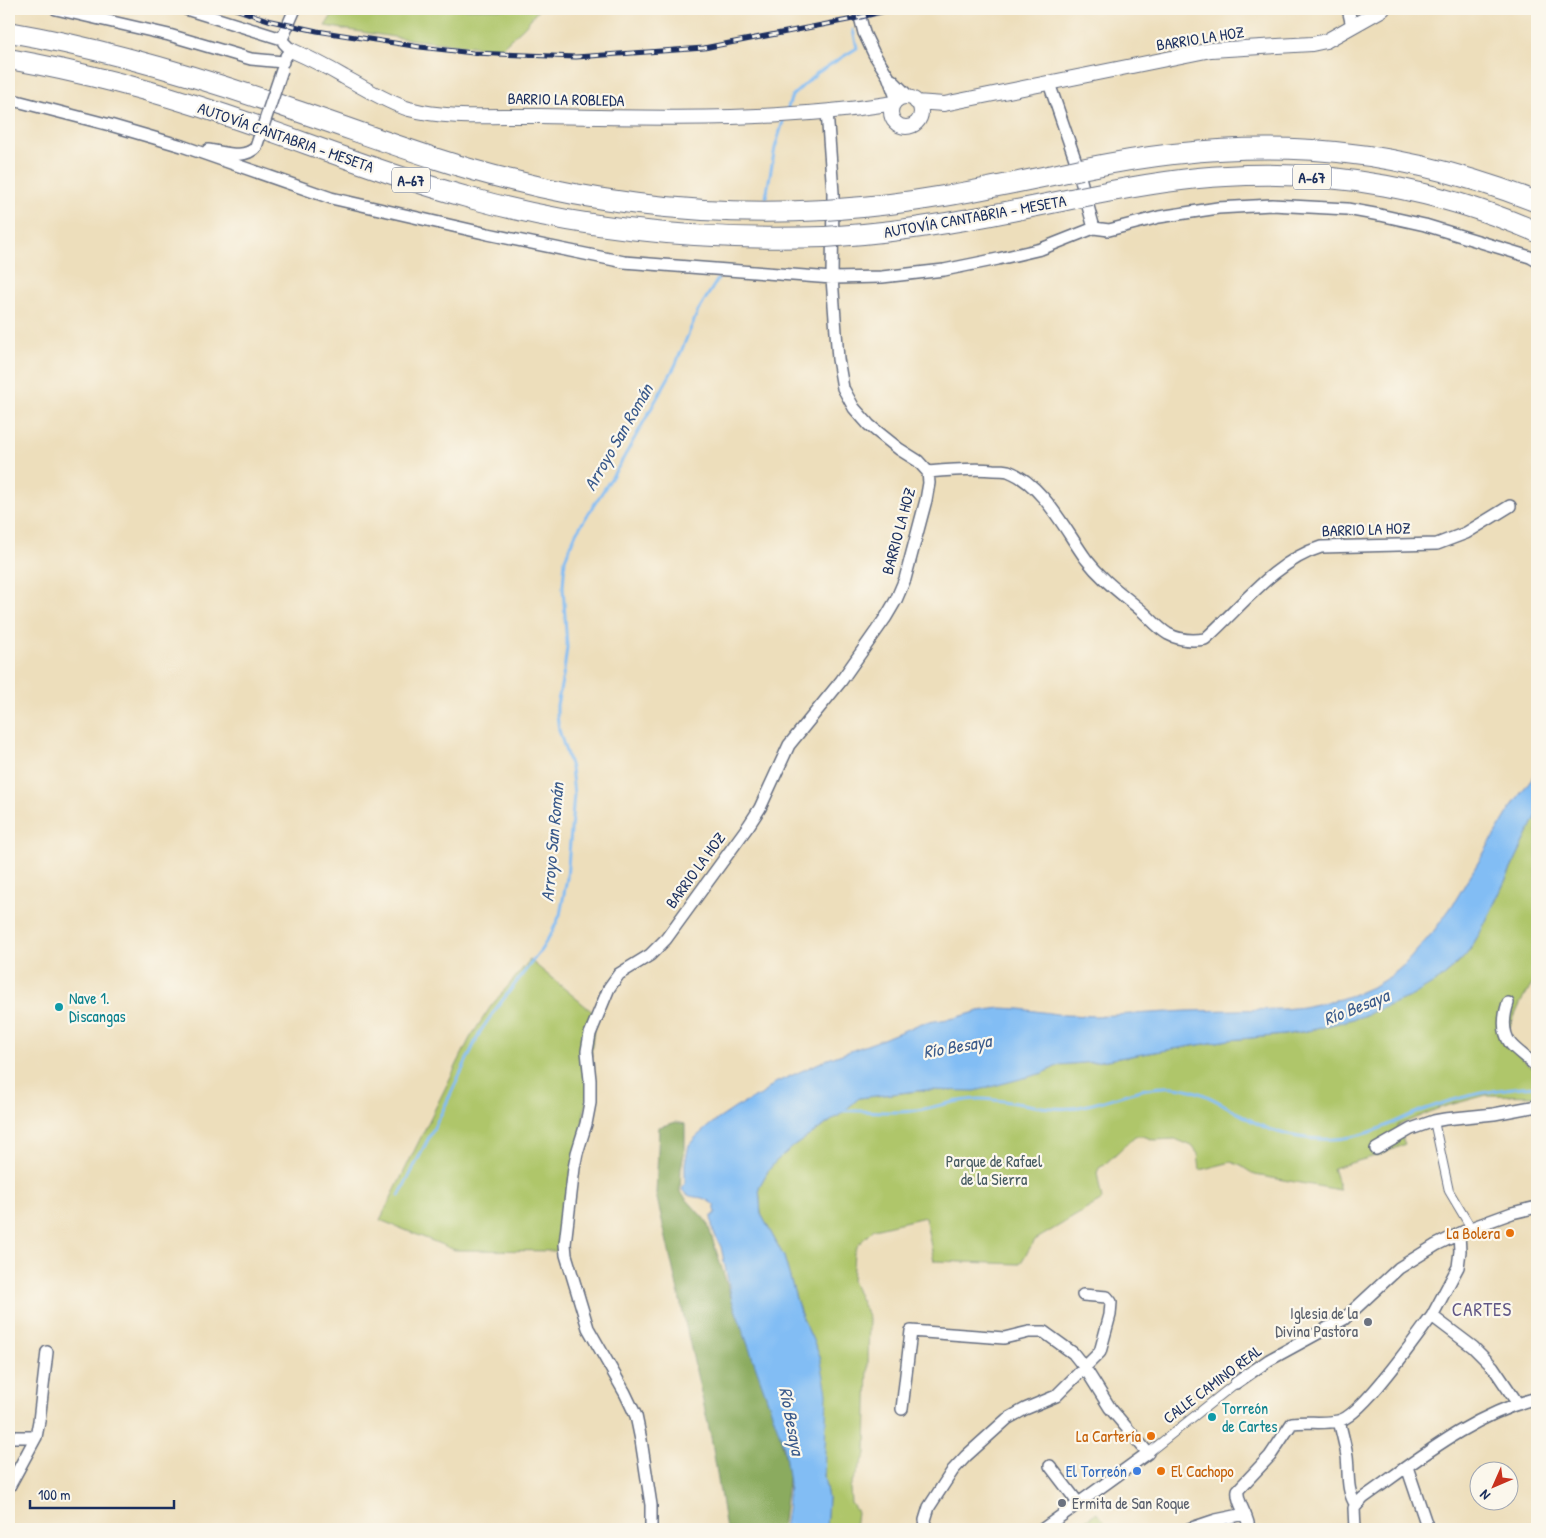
<svg xmlns="http://www.w3.org/2000/svg" width="1546" height="1538" font-family="'Patrick Hand',sans-serif">
	<style>
		.green { fill: #afc66b; stroke: #657a64 }
		.forest { fill: #8bab5f; stroke: #536d5e }
		.water { fill: #82bdf4; stroke: #4e76a9 }
		.lines { fill: none; stroke-linecap: round; stroke-linejoin: round }
		.stream { stroke: #82bdf4; stroke-width: 3 }
		.pedestrian-casing { stroke: #646c7f; stroke-width: 10 }
		.minor-casing { stroke: #646c7f; stroke-width: 14 }
		.tertiary-casing { stroke: #646c7f; stroke-width: 16 }
		.motorway-casing { stroke: #646c7f; stroke-width: 22 }
		.pedestrian { stroke: #fff; stroke-width: 8 }
		.minor { stroke: #fff; stroke-width: 11 }
		.tertiary { stroke: #fff; stroke-width: 14 }
		.motorway { stroke: #fff; stroke-width: 20 }
		.rail-casing { stroke: #1b2f5e; stroke-width: 5 }
		.rail { stroke: #fbf7ec; stroke-width: 3; stroke-dasharray: 9; stroke-linecap: butt }
		.minor-bridge-casing { stroke: #646c7f; stroke-width: 14; stroke-linecap: butt }
		.motorway-bridge-casing { stroke: #646c7f; stroke-width: 22; stroke-linecap: butt }
		.minor-bridge { stroke: #fff; stroke-width: 11 }
		.motorway-bridge { stroke: #fff; stroke-width: 20 }
		.culture-dot { fill: #0f9aa8; stroke: #fbf7ec; stroke-width: 2 }
		.food-dot { fill: #e8710a; stroke: #fbf7ec; stroke-width: 2 }
		.worship-dot { fill: #6b7280; stroke: #fbf7ec; stroke-width: 2 }
		.shop-dot { fill: #3f7fe0; stroke: #fbf7ec; stroke-width: 2 }
		.labels { text-anchor: middle; dominant-baseline: central; stroke-width: 4.5; stroke-linejoin: round; paint-order: stroke }
		.shield { fill: #fbf7ec; stroke: #5e6b89; stroke-width: 1 }
		.shield-label { font-size: 15px; font-weight: bold; fill: #1b2f5e }
		.street-label { font-size: 16px; fill: #1b2f5e; stroke: #fbf7ec }
		.culture-label { font-size: 16px; fill: #0d838f; stroke: #fbf7ec; text-anchor: start }
		.park-label { font-size: 16px; fill: #475c62; stroke: #fbf7ec }
		.food-label { font-size: 16px; fill: #c56008; stroke: #fbf7ec; text-anchor: end }
		.worship-label { font-size: 16px; fill: #5b616d; stroke: #fbf7ec; text-anchor: end }
		.shop-label { font-size: 16px; fill: #366cbe; stroke: #fbf7ec; text-anchor: end }
		.water-label { font-size: 18px; font-style: italic; fill: #3a5a8b; stroke: #fbf7ec }
		.quarter-label { font-size: 19px; letter-spacing: 1px; fill: #625886; stroke: #fbf7ec }
	</style>
	<rect width="100%" height="100%" fill="#fbf7ec"/>
	<filter id="ink" filterUnits="userSpaceOnUse"><feTurbulence type="fractalNoise" baseFrequency=".02" numOctaves="2"/><feDisplacementMap in="SourceGraphic" scale="10" xChannelSelector="R" yChannelSelector="G"/><feConvolveMatrix kernelMatrix="1 2 1 2 8 2 1 2 1" color-interpolation-filters="sRGB"/></filter>
	<filter id="wash" filterUnits="userSpaceOnUse"><feTurbulence type="fractalNoise" baseFrequency=".0096" numOctaves="4" result="noise"/><feDisplacementMap in="SourceGraphic" scale="20" xChannelSelector="R" yChannelSelector="G"/><feGaussianBlur stdDeviation="1.12" result="paint"/><feColorMatrix in="noise" values="0 0 0 0 0 0 0 0 0 0 0 0 0 0 0 0 0 1.4 0 .05"/><feComposite in="paint" operator="in"/></filter>
	<g filter="url(#wash)">
		<rect width="100%" height="100%" fill="#eddebb"/>
		<path class="green" d="M336 9H539L524 27 501 48C442 45 384 36 325 26Z
			M1537 815V977L1521 1002 1503 1041 1537 1072V1096L1486 1095 1439 1108 1397 1126 1405 1144 1379 1155 1333 1168 1340 1190 1255 1175 1241 1166 1231 1162 1200 1170 1198 1154 1192 1146 1175 1139 1154 1140 1143 1136H1135L1104 1165 1099 1168 1097 1173 1102 1200 1035 1240 1020 1264 934 1261 925 1217 874 1229 858 1245 854 1253 852 1281 869 1318 866 1454 850 1487 851 1503 857 1512 855 1528 854 1529H826L828 1498 824 1477 820 1356 800 1312 784 1257 761 1214 759 1187 768 1171 775 1162 794 1146 841 1114 859 1098 925 1090H947L1020 1078 1043 1073 1059 1065 1094 1062 1229 1040 1284 1035 1312 1030 1360 1017 1406 998 1444 976 1458 964 1470 950 1486 921Z
			M530 960 595 1014 587 1095 562 1251 455 1250 380 1220 470 1038 491 1006Z
			M1097 1512 1109 1528 1106 1529H1080L1078 1525Z"/>
		<path class="forest" d="M676 1122 685 1124V1149L681 1168 680 1192 707 1222 732 1300 778 1426 789 1473 782 1529H726L711 1437 656 1194 659 1127Z"/>
		<path class="water" d="M1537 771V815L1480 933 1466 955 1453 968 1439 980 1412 996 1360 1017 1312 1030 1284 1035 1229 1040 1094 1062 1059 1065 1043 1073 975 1091 925 1090 859 1098 841 1114 794 1146 775 1162 768 1171 759 1187 761 1214 784 1257 800 1312 820 1356 827 1393 824 1477 828 1498 826 1529H784L787 1510 789 1484 784 1446 732 1300 721 1247 713 1231 711 1217 716 1213 714 1205C710 1202 706 1199 702 1198 692 1196 690 1198 682 1190L685 1183V1163L689 1145 696 1137 711 1124 738 1106 761 1095 775 1083 828 1059 878 1041 922 1023 955 1018 979 1011 1000 1008 1020 1009 1064 1015 1096 1016 1187 1011 1284 1009 1303 1007 1340 999 1358 993 1374 986 1391 976 1405 964 1433 932 1452 906 1515 801Z"/>
		<g class="lines">
			<path class="stream" d="M787 110 792 96 817 73 857 48 853 30
				M766 197 775 148 784 118
				M842 1109 844 1111C866 1110 890 1114 912 1111 934 1108 956 1099 979 1099 1009 1099 1043 1111 1072 1108 1107 1104 1140 1084 1175 1087 1205 1090 1228 1108 1254 1122 1278 1135 1307 1140 1334 1139 1366 1138 1391 1123 1420 1111 1457 1097 1497 1088 1537 1086
				M399 1196 443 1110 480 1032 495 1010 541 950 552 932 560 915 567 878 574 794 571 768 559 730 557 715V705L564 671 567 647 563 587 565 559 576 533 619 466 675 366 698 311 718 279"/>
		</g>
	</g>
	<g filter="url(#ink)">
		<g class="lines">
			<defs>
				<path id="pedestrian" d="M1434 1121 1449 1191 1471 1228
					M1148 1453 1236 1383"/>
				<path id="minor" d="M56 9 169 35 251 59 283 62
					M186 9 282 39 284 43 291 50 286 56
					M858 9 864 33 874 54 888 76 897 100
					M1348 9 1352 26
					M282 39 295 9
					M892 80 910 98
					M1050 82 1051 89 1075 159 1094 228
					M9 99 110 125 182 146 331 198 488 234 624 262 832 278 882 277 944 270 998 259 1041 249 1094 228 1109 230 1159 217 1218 208 1272 205 1347 209 1380 215 1425 225 1530 257 1537 261
					M208 150C224 152 244 160 256 147
					M928 472C950 470 972 468 993 470 998 470 1004 470 1008 471 1043 484 1065 530 1086 559 1102 580 1122 594 1142 611 1150 618 1158 628 1168 634 1179 640 1192 641 1205 639 1240 608 1275 561 1321 547L1437 544 1466 533 1510 506
					M1508 1003C1504 1015 1502 1031 1510 1043 1515 1050 1530 1060 1537 1067
					M1376 1149 1411 1129 1434 1121 1445 1119 1494 1114 1537 1106
					M1432 1316 1458 1267 1460 1251 1459 1234
					M1236 1383 1269 1360 1344 1319 1399 1268 1436 1245 1471 1228 1512 1213 1537 1207
					M902 1409 911 1331 1004 1338 1029 1332H1044L1073 1353 1085 1368 1110 1408 1148 1453 1043 1529
					M1339 1421C1342 1433 1345 1444 1347 1456 1349 1472 1346 1491 1356 1505
					M9 1437H36
					M1050 1466 1079 1504
					M1407 1467 1428 1529
					M9 1487 36 1437 39 1421 47 1352
					M651 1529V1505L641 1440 636 1416 625 1393 588 1328 566 1255 565 1244 574 1168 577 1153 586 1124 590 1103V1080L587 1051 590 1034 609 988 619 974 650 955 666 939 749 825 760 808 789 745 841 681 886 617 896 600 905 579 926 500 929 483 928 472 918 461 899 449 869 425 854 408 843 388 838 359 832 278 833 193 827 111
					M927 1529 925 1520 929 1507 953 1470 966 1456 1007 1419 1025 1409 1056 1396 1100 1352 1110 1315 1111 1302 1107 1297 1083 1295
					M1189 1529 1216 1520 1245 1514
					M1249 1529C1249 1516 1236 1503 1238 1490L1270 1456 1292 1423C1307 1421 1323 1424 1338 1421 1361 1417 1416 1337 1432 1316L1473 1347 1493 1367 1518 1404
					M1355 1529 1354 1508 1363 1498C1417 1460 1471 1415 1537 1398"/>
				<path id="tertiary" d="M291 50C309 58 327 67 344 77 365 88 386 102 409 109 451 120 496 115 540 116 658 118 777 122 894 103
					M891 112a15 15 0 1 1 30 0a15 15 0 1 1-30 0Z
					M916 102 944 104 1211 50 1312 44 1326 41 1383 9"/>
				<path id="motorway" d="M9 32C107 49 200 77 294 110 366 134 437 162 511 180 613 206 720 216 825 210
					M9 59C82 72 155 91 225 115 308 143 389 176 474 199 590 231 705 241 825 237
					M1081 169C1244 135 1382 141 1537 202
					M1091 195C1136 186 1181 178 1226 176 1332 169 1440 190 1537 232
					M838 209C917 204 994 187 1072 171
					M838 236C919 231 997 214 1076 198"/>
			</defs>
			<use href="#pedestrian" class="pedestrian-casing"/>
			<use href="#minor" class="minor-casing"/>
			<use href="#tertiary" class="tertiary-casing"/>
			<use href="#motorway" class="motorway-casing"/>
			<use href="#pedestrian" class="pedestrian"/>
			<use href="#minor" class="minor"/>
			<use href="#tertiary" class="tertiary"/>
			<use href="#motorway" class="motorway"/>
			<defs>
				<path id="rail" d="M235 9 271 21 317 31 420 47 473 53 576 57 704 48 853 19 893 9"/>
			</defs>
			<use href="#rail" class="rail-casing"/>
			<use href="#rail" class="rail"/>
			<defs>
				<path id="minor-bridge" d="M256 147 282 70"/>
				<path id="motorway-bridge" d="M1072 171 1081 169
					M1076 198 1091 195
					M825 210 838 209
					M825 237 838 236"/>
			</defs>
			<use href="#minor-bridge" class="minor-bridge-casing"/>
			<use href="#motorway-bridge" class="motorway-bridge-casing"/>
			<use href="#minor-bridge" class="minor-bridge"/>
			<use href="#motorway-bridge" class="motorway-bridge"/>
		</g>
	</g>
	<g class="culture-dot">
		<circle cx="59" cy="1007" r="5"/>
		<circle cx="1212" cy="1417" r="5"/>
	</g>
	<g class="food-dot">
		<circle cx="1510" cy="1233" r="5"/>
		<circle cx="1151" cy="1436" r="5"/>
		<circle cx="1161" cy="1471" r="5"/>
	</g>
	<g class="worship-dot">
		<circle cx="1368" cy="1322" r="5"/>
		<circle cx="1062" cy="1503" r="5"/>
	</g>
	<circle class="shop-dot" cx="1137" cy="1471" r="5"/>
	<g class="labels">
		<g class="shield">
			<rect x="1293" y="164.5" width="38" height="25" rx="4"/>
			<rect x="392" y="167.5" width="38" height="25" rx="4"/>
		</g>
		<g class="shield-label">
			<text x="1312" y="177">A-67</text>
			<text x="411" y="180">A-67</text>
		</g>
		<g class="street-label">
			<text transform="translate(1200 38) rotate(-9)">BARRIO LA HOZ</text>
			<text transform="translate(566 99) rotate(1)">BARRIO LA ROBLEDA</text>
			<text transform="translate(286 137) rotate(19)">AUTOVÍA CANTABRIA - MESETA</text>
			<text transform="translate(975 216) rotate(-10)">AUTOVÍA CANTABRIA - MESETA</text>
			<text transform="translate(1366 529) rotate(-2)">BARRIO LA HOZ</text>
			<text transform="translate(898 531) rotate(-75)">BARRIO LA HOZ</text>
			<text transform="translate(695 870) rotate(-54)">BARRIO LA HOZ</text>
			<text transform="translate(1212 1384) rotate(-37)">CALLE CAMINO REAL</text>
		</g>
		<g class="culture-label">
			<text x="69" y="998">Nave 1.<tspan x="69" dy="18">Discangas</tspan></text>
			<text x="1222" y="1408">Torreón<tspan x="1222" dy="18">de Cartes</tspan></text>
		</g>
		<g class="park-label">
			<text x="994" y="1161">Parque de Rafael<tspan x="994" dy="18">de la Sierra</tspan></text>
		</g>
		<g class="food-label">
			<text x="1500" y="1233">La Bolera</text>
			<text x="1141" y="1436">La Cartería</text>
			<text x="1171" y="1471" text-anchor="start">El Cachopo</text>
		</g>
		<g class="worship-label">
			<text x="1358" y="1313">Iglesia de la<tspan x="1358" dy="18">Divina Pastora</tspan></text>
			<text x="1072" y="1503" text-anchor="start">Ermita de San Roque</text>
		</g>
		<g class="shop-label">
			<text x="1127" y="1471">El Torreón</text>
		</g>
		<g class="water-label">
			<text transform="translate(618 437) rotate(-60)">Arroyo San Román</text>
			<text transform="translate(552 842) rotate(-85)">Arroyo San Román</text>
			<text transform="translate(1356 1007) rotate(-22)">Río Besaya</text>
			<text transform="translate(957 1046) rotate(-10)">Río Besaya</text>
			<text transform="translate(792 1421) rotate(79)">Río Besaya</text>
		</g>
		<g class="quarter-label">
			<text x="1482" y="1309">CARTES</text>
		</g>
	</g>
	<rect width="1546" height="1538" fill="none" stroke="#fbf7ec" stroke-width="30"/>
	<g transform="translate(1494 1486) rotate(225)"><circle r="24" fill="#fbf7ec" stroke="#a1a7b3"/>
	<path d="M0-4L9 19L0 12L-9 19Z" fill="#c8321e"/>
	<text y="-8" font-size="14" font-weight="bold" text-anchor="middle" fill="#1b2f5e">N</text>
	</g>
	<path d="M30 1500v8h144v-8" fill="none" stroke="#1b2f5e" stroke-width="2.5"/>
	<text x="38" y="1500" font-size="15" fill="#1b2f5e" stroke="#fbf7ec" stroke-width="4" paint-order="stroke">100 m</text>
</svg>
